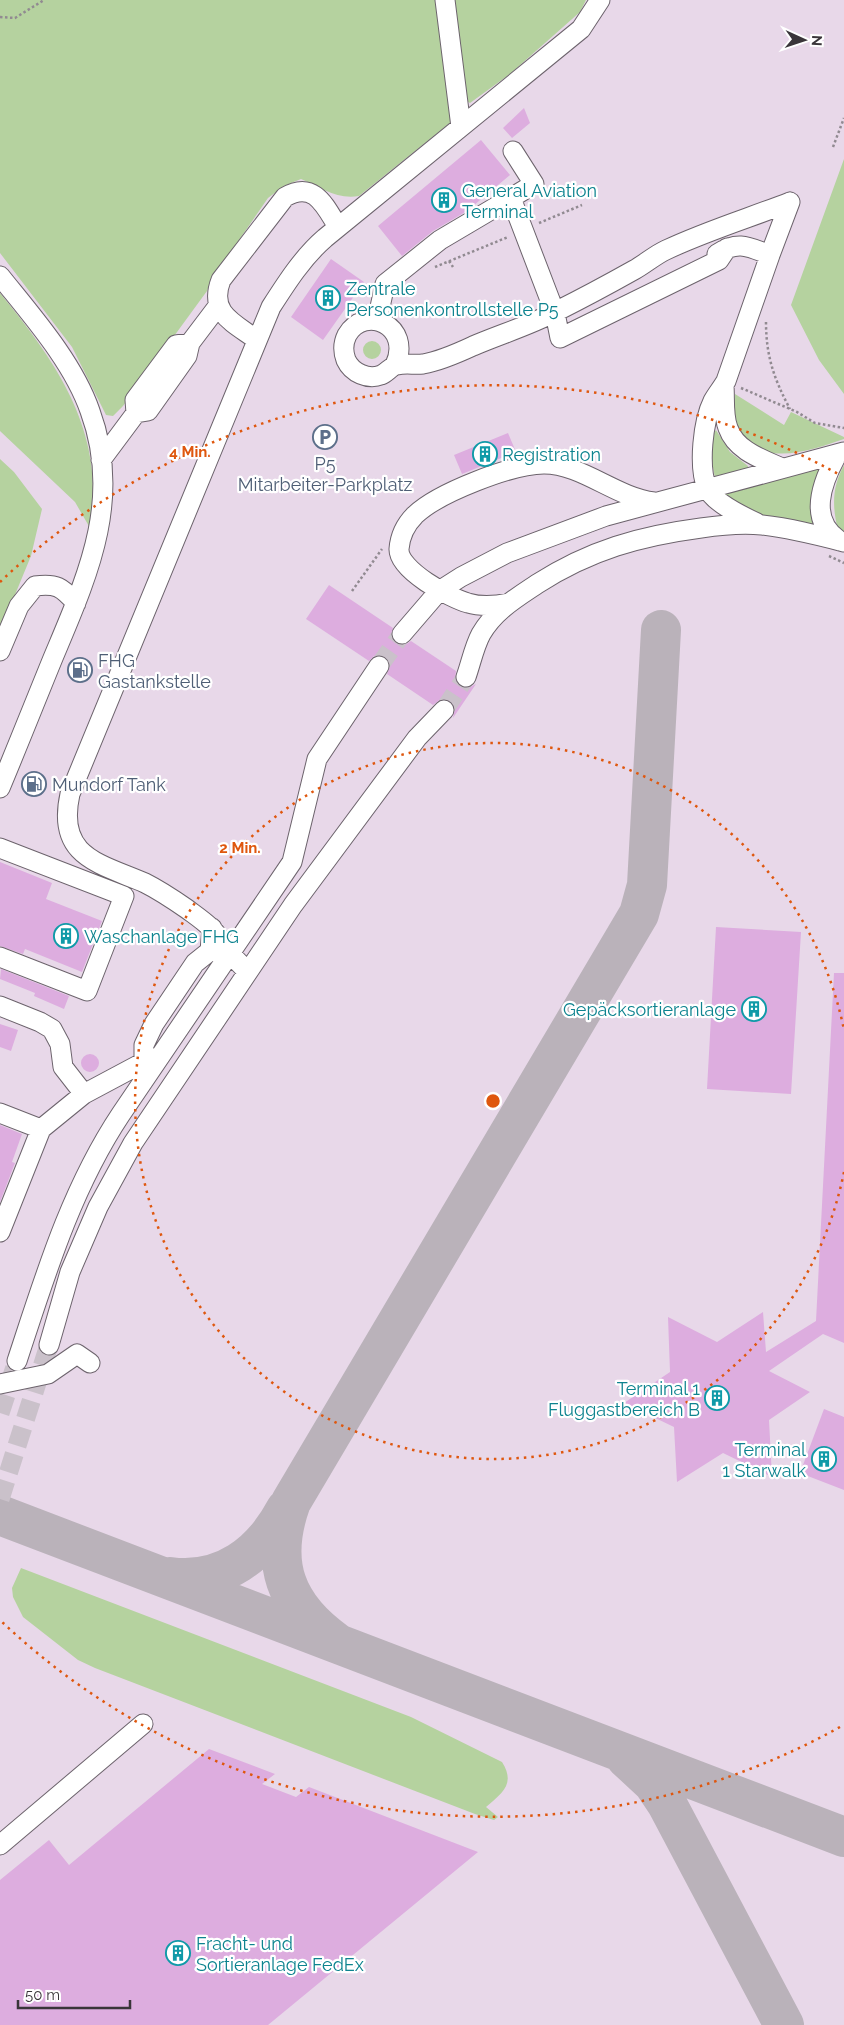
<svg xmlns="http://www.w3.org/2000/svg" width="844" height="2025" font-family="Raleway,sans-serif">
	<style>
		.built { fill: #e8d8e9 }
		.green { fill: #b5d29f }
		.lines { fill: none; stroke-linecap: round; stroke-linejoin: round }
		.taxiway { stroke: #bab2ba; stroke-width: 40 }
		.building { fill: #ddaddf }
		.minor-tunnel { stroke: #cac1ca; stroke-width: 19; stroke-dasharray: 19 9; stroke-linecap: butt }
		.minor-casing { stroke: #6c636c; stroke-width: 21 }
		.path { stroke: #918a91; stroke-width: 2.5; stroke-dasharray: 2.5 2.5; stroke-linecap: butt }
		.minor { stroke: #fff; stroke-width: 19 }
		.ring { fill: none; stroke: #df570e; stroke-width: 2.5; stroke-dasharray: 2.5 5 }
		.labels { text-anchor: middle; dominant-baseline: central; stroke-width: 4.5; stroke-linejoin: round; paint-order: stroke }
		.culture-label { font-size: 18px; fill: #0d838f; stroke: #fff; text-anchor: start }
		.service-label { font-size: 18px; fill: #4e5e75; stroke: #fff; text-anchor: start }
		.centre { fill: #df570e; stroke: #fff; stroke-width: 2.5 }
		.ring-label { font-size: 15px; text-anchor: middle; font-weight: bold; fill: #df570e; stroke: #fff; stroke-width: 4.5; stroke-linejoin: round; paint-order: stroke }
	</style>
	<rect width="100%" height="100%" fill="#eee4ee"/>
	<path class="built" d="M0 0H844V2025H0Z"/>
	<path class="green" d="M0 0H442L455 119 359 196C337 200 320 187 301 179L284 186 268 198 210 282 207 291 123 406 113 416 106 415 72 347 0 253Z
		M454 0H586L580 12 510 74 470 103 465 100Z
		M844 159V394L819 360 791 305Z
		M0 293C49 353 96 417 93 498 93 508 91 518 90 528L75 502 0 431Z
		M363 350a9 9 0 1 1 18 0a9 9 0 1 1-18 0Z
		M735 394 784 425 791 412 844 437V439C814 449 766 468 743 435 739 429 735 421 734 413 733 407 735 400 735 394Z
		M716 430 730 452 748 466V468L715 477C712 465 708 440 716 430Z
		M0 459 14 472 42 509 31 556 0 631Z
		M844 465V532L838 530C832 506 832 487 844 465Z
		M825 466 820 526 753 514 724 494Z
		M21 1568 411 1717 502 1762C516 1784 502 1793 486 1807L498 1817 494 1820 475 1814 95 1668 78 1660 23 1617 13 1597 12 1588Z"/>
	<g class="lines">
		<path class="taxiway" d="M0 1515 844 1837
			M170 1577C223 1584 262 1554 286 1509
			M337 1643C285 1606 269 1563 291 1502L639 914 647 885 661 630
			M626 1758 653 1783 667 1804 784 2025"/>
	</g>
	<path class="building" d="M524 108 530 123 512 138 503 128Z
		M481 140 510 175 467 211 433 231 402 256 378 226Z
		M331 259 364 282 323 340 291 317Z
		M508 433 516 452 462 474 454 455Z
		M329 585 393 628 391 637 395 643 405 645 411 641 456 671 455 679 458 685 468 688 476 684 453 718 455 707 451 702 441 699 433 705 387 674 390 666 386 657 380 655 374 656 369 661 306 619Z
		M0 862 52 883 46 899 102 921 82 972 25 949 23 954 0 946Z
		M716 927 801 932 791 1094 707 1089Z
		M1 969 69 996 64 1009 34 996 35 993 0 979Z
		M834 973H844V1343L823 1334 769 1371 810 1392 769 1420 772 1477 723 1453 677 1482 674 1427 624 1403 670 1372 668 1317 717 1342 763 1312 766 1352 816 1321Z
		M0 1024 18 1030 11 1051 0 1047Z
		M81 1063a9 9 0 1 1 18 0a9 9 0 1 1-18 0Z
		M0 1125 22 1134 12 1162 15 1163 0 1202Z
		M824 1409 844 1417V1490L800 1473Z
		M209 1749 275 1774 262 1784 296 1797 309 1787 478 1852 268 2025H0V1880L49 1840 69 1865Z"/>
	<g class="lines">
		<path class="minor-tunnel" d="M379 666 402 634
			M444 710 466 677
			M0 1413 17 1361
			M0 1499 49 1345"/>
		<defs>
			<path id="minor" d="M445 0 461 127
				M511 198 534 184 513 151
				M717 254C738 240 749 247 770 255
				M0 276C32 316 73 362 90 411 123 500 87 577 53 658 35 702 18 745 0 788
				M377 321 385 284 440 240 511 198 555 313 560 338 719 260 727 248
				M257 340C234 323 208 313 221 280L285 197C314 180 325 206 338 227
				M395 365C413 326 365 304 347 335 343 343 343 352 346 360 352 373 368 380 381 375 387 373 391 366 397 365 405 363 415 365 423 364 440 361 458 353 473 346 501 334 531 325 557 311 583 298 609 284 634 270 645 264 655 255 666 250 706 231 749 218 790 202
				M724 386C725 398 723 416 728 428 736 451 762 459 782 468
				M136 413 135 400 176 345 190 343
				M837 455C822 482 807 520 840 541
				M101 460 136 413 148 411 187 356 190 343 218 306
				M757 523C742 516 714 503 707 488 698 466 703 421 713 401 717 394 722 388 726 381L770 255 790 202
				M509 603C495 606 481 607 468 603 450 598 398 570 399 549 400 536 406 524 415 515 438 493 512 464 544 464 582 464 615 497 654 502
				M402 634 439 591 461 577 507 553 606 516 844 452
				M0 651 19 606 35 586C56 583 62 587 76 603
				M466 677C471 663 474 647 481 634 494 611 516 598 537 584 590 550 640 536 701 528 721 525 742 523 762 525 790 528 817 535 844 542
				M0 848 124 896 87 991 0 957
				M247 971C241 965 235 959 229 952 223 944 218 935 211 928 204 921 195 915 187 909 174 900 159 890 145 883 99 863 56 857 70 794L271 307C287 282 303 257 325 238L581 29 600 0
				M0 1006 40 1022 52 1029 60 1044 63 1067 84 1094
				M0 1113 41 1129
				M0 1232 41 1129 84 1094 144 1062V1045L154 1024 195 963 210 951 212 928
				M49 1345 70 1272 98 1207 133 1143 293 905 417 738 444 710
				M17 1361C45 1276 71 1189 121 1114L292 862 317 759 379 666
				M0 1384 48 1374 77 1354 90 1363
				M0 1845 143 1724"/>
		</defs>
		<use href="#minor" class="minor-casing"/>
		<path class="path" d="M0 17 15 18 44 0
			M833 147 844 118
			M539 223 582 205
			M449 261 453 267
			M435 267 508 237
			M766 322C766 356 774 379 790 409
			M741 388 797 412 815 423 844 428
			M829 556 844 563
			M352 591 382 549"/>
		<use href="#minor" class="minor"/>
	</g>
	<g class="ring">
		<path d="M844 1172A358 358 0 1 1 844 1030"/>
		<path d="M840 1727A716 716 0 0 1 0 1620M0 582A716 716 0 0 1 840 475"/>
	</g>
	<defs>
		<symbol id="building-ring" viewBox="-11 -11 22 22"><circle r="9.5" fill="#fff" stroke="#0f9aa8" stroke-width="1.5"/><path d="M-4-6H4V6H1V3H-1V6H-4ZM-2.5-4.3h1.7v1.8h-1.7ZM.8-4.3h1.7v1.8H.8ZM-2.5-1h1.7V.8h-1.7ZM.8-1h1.7V.8H.8Z" fill="#0f9aa8"/></symbol>
		<symbol id="parking-ring" viewBox="-11 -11 22 22"><circle r="9.5" fill="#fff" stroke="#5c6f8a" stroke-width="1.5"/><path d="M-3.5-5.5H1a3.5 3.5 0 0 1 0 7H-1V5.5H-3.5ZM-1-3.4V-.6H.8a1.4 1.4 0 0 0 0-2.8Z" fill="#5c6f8a"/></symbol>
		<symbol id="fuel-ring" viewBox="-11 -11 22 22"><circle r="9.5" fill="#fff" stroke="#5c6f8a" stroke-width="1.5"/><path d="M-5.5-6h7V0h2V4h1.3V-2.5L3-4.5l.8-.8L6-3V5H2.5V1h-1V6h-7ZM-4.2-4.7v3.2H.2V-4.7Z" fill="#5c6f8a"/></symbol>
	</defs>
	<g fill-rule="evenodd">
		<use href="#building-ring" x="430" y="186" width="28" height="28"/>
		<use href="#building-ring" x="314" y="284" width="28" height="28"/>
		<use href="#parking-ring" x="311" y="423" width="28" height="28"/>
		<use href="#building-ring" x="471" y="440" width="28" height="28"/>
		<use href="#fuel-ring" x="66" y="656" width="28" height="28"/>
		<use href="#fuel-ring" x="20" y="770" width="28" height="28"/>
		<use href="#building-ring" x="52" y="922" width="28" height="28"/>
		<use href="#building-ring" x="740" y="995" width="28" height="28"/>
		<use href="#building-ring" x="703" y="1384" width="28" height="28"/>
		<use href="#building-ring" x="810" y="1445" width="28" height="28"/>
		<use href="#building-ring" x="164" y="1939" width="28" height="28"/>
	</g>
	<g class="labels">
		<g class="culture-label">
			<text x="462" y="190">General Aviation<tspan x="462" dy="21">Terminal</tspan></text>
			<text x="346" y="288">Zentrale<tspan x="346" dy="21">Personenkontrollstelle P5</tspan></text>
			<text x="502" y="454">Registration</text>
			<text x="84" y="936">Waschanlage FHG</text>
			<text x="736" y="1009" text-anchor="end">Gepäcksortieranlage</text>
			<text x="700" y="1388" text-anchor="end">Terminal 1<tspan x="700" dy="21">Fluggastbereich B</tspan></text>
			<text x="806" y="1449" text-anchor="end">Terminal<tspan x="806" dy="21">1 Starwalk</tspan></text>
			<text x="196" y="1943">Fracht- und<tspan x="196" dy="21">Sortieranlage FedEx</tspan></text>
		</g>
		<g class="service-label">
			<text x="325" y="463" text-anchor="middle">P5<tspan x="325" dy="21">Mitarbeiter-Parkplatz</tspan></text>
			<text x="98" y="660">FHG<tspan x="98" dy="21">Gastankstelle</tspan></text>
			<text x="52" y="784">Mundorf Tank</text>
		</g>
	</g>
	<circle cx="493" cy="1101" r="8" class="centre"/>
	<g class="ring-label">
		<text x="190" y="457">4 Min.</text>
		<text x="240" y="853">2 Min.</text>
	</g>
	<g transform="translate(804 40) rotate(93)" stroke="#ffffff" stroke-width="4" paint-order="stroke">
	<path d="M0-4L9 19L0 12L-9 19Z" fill="#393539"/>
	<text y="-8" font-size="14" font-weight="bold" text-anchor="middle" fill="#393539">N</text>
	</g>
	<path d="M18 2000v8h112v-8" fill="none" stroke="#393539" stroke-width="2.5"/>
	<text x="25" y="2000" font-size="15" fill="#393539" stroke="#ffffff" stroke-width="4" paint-order="stroke">50 m</text>
</svg>
